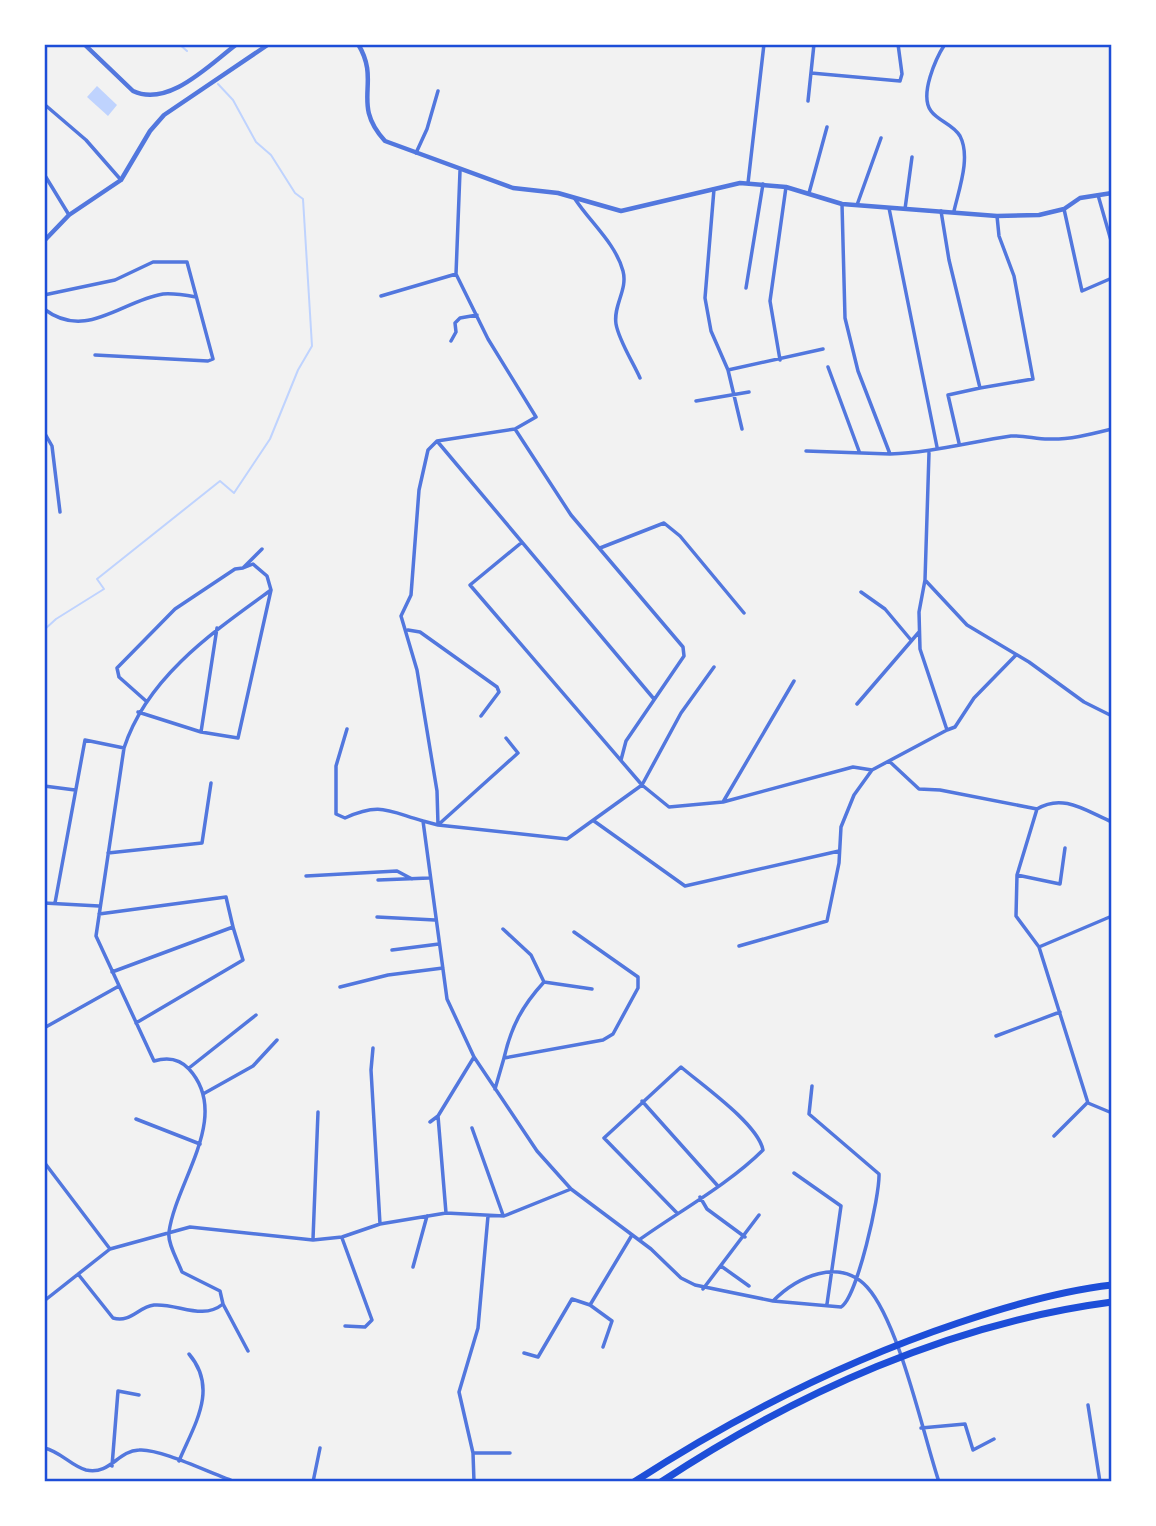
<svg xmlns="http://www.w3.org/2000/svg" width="1156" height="1526" font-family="'PT Sans Narrow',sans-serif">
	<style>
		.water { fill: #bfd3fe }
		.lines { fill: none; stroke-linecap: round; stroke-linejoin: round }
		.stream { stroke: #bfd3fe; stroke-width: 2 }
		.minor { stroke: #5277de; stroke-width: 3.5 }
		.tertiary { stroke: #5277de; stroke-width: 4.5 }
		.motorway { stroke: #1d4ed8; stroke-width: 7 }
		.neatline { fill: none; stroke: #1d4ed8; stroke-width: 2.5 }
	</style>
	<rect width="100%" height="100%" fill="#f2f2f2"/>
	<path class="water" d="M97 86 117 105 108 116 87 97Z"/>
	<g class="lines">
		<path class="stream" d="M179 44 187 51
			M44 630 56 619 104 589 97 579 220 481 234 493 270 439 298 370 312 346 303 199 295 193 271 155 256 142 233 100 218 84"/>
		<path class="minor" d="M945 44C936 58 919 95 931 111 938 121 953 124 960 136 971 157 959 189 954 211
			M811 73 900 81 902 74 898 44
			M808 101 814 44
			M44 104 86 140 121 180
			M416 153 427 129 438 91
			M460 171 456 274 488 339 536 417 515 429 437 441 428 450 419 490 411 595 401 616 417 670 437 791 438 825 423 821 447 999 474 1057 537 1151 571 1189 651 1249 681 1278 695 1285 773 1301 841 1307C857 1298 880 1195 879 1174L809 1114 812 1086
			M44 174 69 215
			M748 183 764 44
			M714 189 705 298 711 331 728 370 823 349
			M809 193 827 127
			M1098 195 1112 244
			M575 199C590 222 616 244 623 271 628 290 613 305 616 324 619 341 633 362 640 378
			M842 204 845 318 858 371 890 454C930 453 970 442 1011 436 1023 435 1036 439 1048 439 1069 440 1092 434 1112 429
			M857 205 881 138
			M889 208 937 447
			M905 209 912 157
			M1064 209 1082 291 1112 278
			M941 211 949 260 980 388 1033 379 1014 276 999 236 997 216
			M746 288 763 184
			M44 295 115 280 153 262H187L213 359 208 361 95 355
			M381 296 456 274
			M44 309C86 341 121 301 163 294 174 293 185 295 196 297
			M451 341 456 332 455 323 460 318 477 315
			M780 360 770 301 786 187
			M828 367 859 451
			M728 370 742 429
			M696 401 749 392
			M515 429 571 515 683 647 684 656 626 741 621 760
			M44 432 52 446 60 512
			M437 441 654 699
			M959 443 948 395 980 388
			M806 451 890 454
			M929 453 925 580 967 625 1029 662 1084 702 1112 716
			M521 543 470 585 642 785 669 807 723 802 853 767 872 770
			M600 548 664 523 680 536 744 613
			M861 592 885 609 911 640
			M408 630 420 632 497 687 499 692 481 716
			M146 701 119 677 117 668 175 609 235 569 243 568 262 549
			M857 704 919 632
			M138 712 201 732 238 738 271 590 267 576 253 564 243 568
			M347 729 336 766V814L345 818C380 802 388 811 423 821
			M947 730 955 727 974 698 1016 655
			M201 732 217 628
			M506 738 518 753 438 825 567 839 642 785 681 713 714 667
			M889 761 919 789 940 790 1037 809 1017 875 1016 916 1039 947 1112 916
			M44 786 75 790
			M723 802 794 681
			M1037 809C1063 793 1086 811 1112 822
			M594 821 685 886 839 851
			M108 853 202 843 211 783
			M1017 875 1060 884 1065 848
			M306 876 397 871 412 879
			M378 880 429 878
			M44 903 99 906
			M55 903 85 740 124 748
			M99 914 226 897 233 927
			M377 917 435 920
			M503 929 531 955 544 982
			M739 946 827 921 839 863 841 827 854 795 872 770 947 730 920 649 919 612 925 580
			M1039 947 1088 1103 1112 1113
			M392 950 439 944
			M112 972 233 927 243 960 136 1023
			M340 987 388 975 443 968
			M44 1028 119 986
			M996 1036 1060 1012
			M373 1048 371 1070 380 1224
			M504 1058C511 1027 522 1006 544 982L592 989
			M189 1068 256 1015
			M495 1089 504 1058 603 1040 613 1034 638 988V977L574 932
			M203 1094 253 1066 277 1040
			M642 1101 717 1185
			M438 1116 446 1213
			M136 1119 200 1144
			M430 1122 438 1116 474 1057
			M472 1128 503 1215
			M1054 1136 1087 1103
			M44 1162 110 1249
			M794 1173 841 1206 827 1304
			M700 1197 707 1209 745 1237
			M488 1216 478 1328 459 1392 473 1453H510
			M342 1238 372 1320 365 1327 345 1326
			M313 1239 318 1112
			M639 1240C678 1212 729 1184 763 1150 758 1124 702 1085 681 1067L604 1138 677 1213
			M721 1266 749 1286
			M413 1267 427 1216
			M78 1274 113 1318C131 1323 138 1307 154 1305 178 1303 202 1321 223 1304L220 1291 182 1272C178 1261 167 1243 169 1232 176 1181 232 1116 189 1069 179 1058 167 1057 154 1061L96 936 124 748C147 677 213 632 271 590
			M703 1289 759 1215
			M44 1301 110 1249 190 1227 313 1240 342 1237 380 1224 446 1213 504 1216 571 1189
			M773 1301C797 1277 839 1257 867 1287 899 1322 923 1434 939 1482
			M223 1304 248 1351
			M590 1305 632 1235
			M524 1353 538 1357 572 1299 590 1305 612 1321 603 1347
			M1088 1405 1100 1482
			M921 1428 965 1424 973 1450 994 1439
			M44 1448C60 1451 71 1466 86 1470 111 1475 117 1451 139 1450 160 1448 214 1475 236 1482
			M473 1453 474 1482
			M179 1461C194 1425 219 1389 189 1354
			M112 1466 118 1391 139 1395
			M313 1482 320 1448"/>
		<path class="tertiary" d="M84 44 133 91C169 108 210 64 237 44
			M358 44C382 83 350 103 385 141L513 188 558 193 621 211 740 183 786 187 842 204 997 216 1039 215 1064 209 1080 198 1112 193
			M44 241 69 215 121 180 150 131 164 115 269 44"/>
		<path class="motorway" d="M634 1482C736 1416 842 1362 958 1323 1008 1306 1059 1291 1112 1285
			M661 1482C796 1393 951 1323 1112 1302"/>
	</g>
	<rect width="1156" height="1526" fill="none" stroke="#ffffff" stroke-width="91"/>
	<rect x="46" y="46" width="1064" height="1434" class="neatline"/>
</svg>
